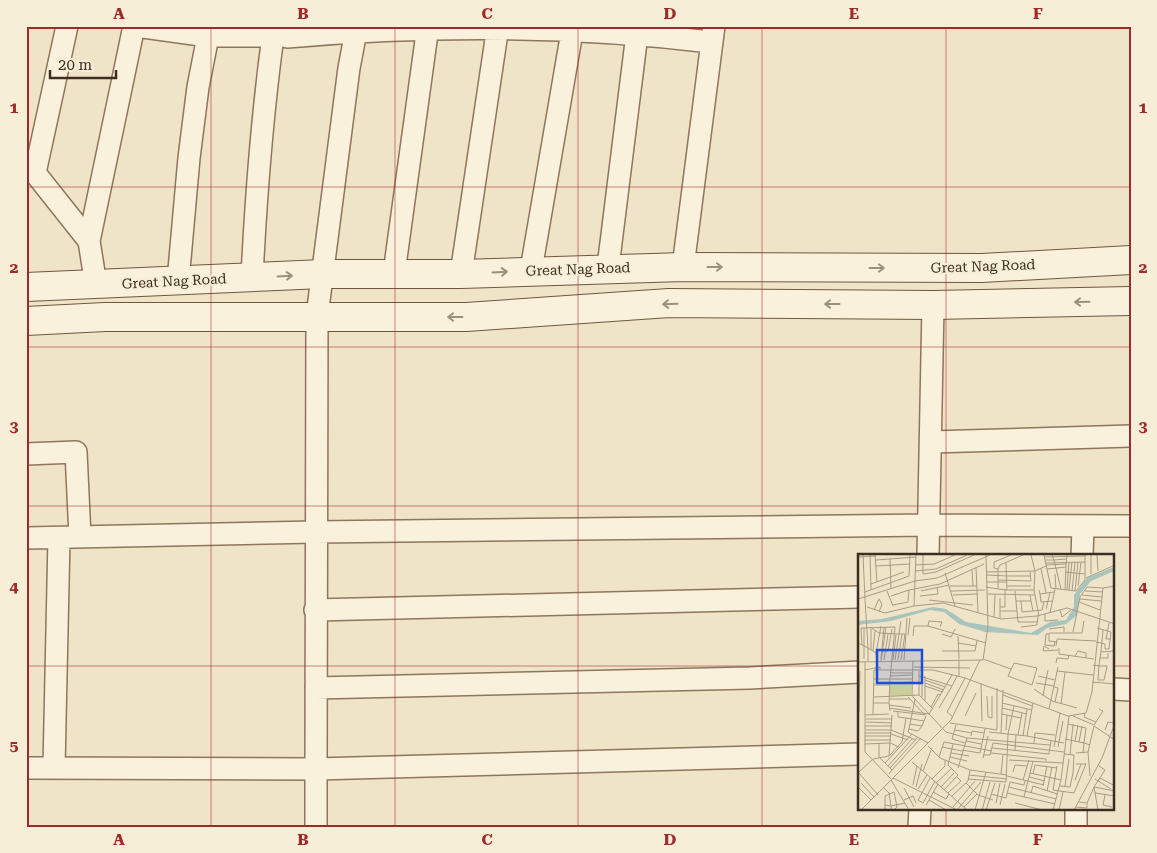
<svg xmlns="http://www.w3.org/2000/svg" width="1157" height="853" font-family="'Roboto Serif',serif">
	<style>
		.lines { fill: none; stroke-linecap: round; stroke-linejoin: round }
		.street-casing { stroke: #8d765c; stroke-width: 24 }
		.secondary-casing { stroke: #6f573f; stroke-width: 30 }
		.street { stroke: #faf1dc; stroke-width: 21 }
		.secondary { stroke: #faf1dc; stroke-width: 28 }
		.oneway { stroke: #9c907e }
		.grid { fill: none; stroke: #9e2a2b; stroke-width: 1; stroke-opacity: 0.55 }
		.labels { text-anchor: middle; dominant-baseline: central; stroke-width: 4; stroke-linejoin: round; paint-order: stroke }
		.street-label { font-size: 14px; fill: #3d2e20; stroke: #f7eed8 }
		.inset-road { fill: none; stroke: #a89b85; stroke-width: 1 }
		.view { fill: #1d4ed8; fill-opacity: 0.15; stroke: #1d4ed8; stroke-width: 2.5 }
		.inset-edge { fill: none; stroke: #3d2e20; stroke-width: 2.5 }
		.neatline { fill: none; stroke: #9e2a2b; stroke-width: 2 }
		.grid-label { font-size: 16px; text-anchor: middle; font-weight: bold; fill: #9e2a2b }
	</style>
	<rect width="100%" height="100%" fill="#f0e4c8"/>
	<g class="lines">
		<defs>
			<path id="street" d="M67 26 35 173 89 241
				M136 26 208 36H287
				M287 37C428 25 570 25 711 42
				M608 267 638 26
				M683 267 714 26
				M531 270 573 26
				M394 273 428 26
				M461 274 498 26
				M252 277C256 196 262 117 273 36
				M178 281 189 158 198 87 210 26
				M96 285 89 241 134 26
				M931 442 1131 436
				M26 454 76 452 80 537
				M26 538 315 532 929 525 1131 526
				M928 556 933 305
				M1082 556 1083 527
				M315 610 860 597
				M316 688 750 678 860 672
				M1113 689 1131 690
				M54 767 59 538
				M26 768 316 769 317 316 349 68 357 26
				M316 827V769L860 754
				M919 827 920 809
				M1076 827V809"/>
			<path id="secondary" d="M26 287 323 274H461L683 267 982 268 1131 260
				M26 321 105 317H466L669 303 933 305 1131 301"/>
		</defs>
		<use href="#street" class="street-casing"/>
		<use href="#secondary" class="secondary-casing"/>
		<use href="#street" class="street"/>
		<use href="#secondary" class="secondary"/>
	</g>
	<defs><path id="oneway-shaft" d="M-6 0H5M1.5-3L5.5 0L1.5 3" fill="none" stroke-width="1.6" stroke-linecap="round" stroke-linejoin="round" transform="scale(1.25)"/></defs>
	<g class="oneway">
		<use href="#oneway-shaft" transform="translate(715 267)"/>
		<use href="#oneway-shaft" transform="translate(877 268)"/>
		<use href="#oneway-shaft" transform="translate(500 272) rotate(-3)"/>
		<use href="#oneway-shaft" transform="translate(285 276) rotate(-3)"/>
		<use href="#oneway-shaft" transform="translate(1082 302) rotate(179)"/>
		<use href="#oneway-shaft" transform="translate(670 304) rotate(178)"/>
		<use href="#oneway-shaft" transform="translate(832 304) rotate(-180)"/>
		<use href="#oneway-shaft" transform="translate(455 317) rotate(-180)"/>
	</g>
	<path class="grid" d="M211 26V827M395 26V827M578 26V827M762 26V827M946 26V556M26 187H1131M26 347H1131M26 506H1131M26 666H860M1113 666H1131M946 809V827"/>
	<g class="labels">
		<g class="street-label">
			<text transform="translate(983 266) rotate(-2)">Great Nag Road</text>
			<text transform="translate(578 269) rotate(-2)">Great Nag Road</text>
			<text transform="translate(174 281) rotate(-3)">Great Nag Road</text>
		</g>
	</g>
	<g transform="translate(858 554)">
		<rect width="256" height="256" fill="#f0e4c8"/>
		<path d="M54 128 53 141 32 142V129Z" fill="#c9cf9b"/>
		<path d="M256 13V17L233 27 222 40 219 61 208 70 189 74 180 81 127 78 101 70 86 58 72 56 33 67 0 71V67L24 65 75 53 88 55 108 68 173 79 192 68 208 66 216 53V41L229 24Z" fill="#a9c4bc"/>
		<path class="inset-road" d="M5 1 7 45M12 1 13 36M17 1 19 28M58 1 56 52 85 49 143 65 179 62 209 54 257 70M65 1V20L78 18 116 1M173 1 177 17 188 12M186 1 193 34 218 37 227 26V20M194 1 196 6 208 5M233 1V20M239 1 240 17M0 3 18 2M186 3 227 2M32 5 33 35M18 6 58 3M187 6H196L203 35M188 9 227 8V1M58 11 76 10 97 1M188 11 208 10M18 12 52 10M118 14 120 58M140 15 142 11 165 1M183 15 188 39M189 15 208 13 209 1M114 16 115 32M57 17 78 15 109 1M128 18 177 17 176 36 181 62M207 18 227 20V8M87 19 97 52M197 20 198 35M129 21 149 22M149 22H172M228 24 257 11M140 26 173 27 172 18M129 28H149M13 30 46 18M92 32H119M149 32H173M220 32 223 8M128 33 140 35V15L136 14V8L153 1M140 35 149 36 148 9M149 36H176M181 36 182 40 196 38M207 36 208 13M209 36 211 8M211 36 214 8M29 37 35 52M63 37 91 31M93 37 127 36M157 37 160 68H180M214 37 217 8M217 37 220 8M227 37 245 38M7 38 51 22 52 1M129 40 177 41M182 40 183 48 194 47M95 41 119 40M224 41 244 43M33 42 51 36M62 42 80 40 79 33M0 45 57 27 79 24 132 1M222 45 243 47M71 46 115 51M158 47H173L172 41M163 47 164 58 175 57 173 47M221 48 242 56M35 51 50 48 51 36 82 30 126 10M9 53 27 59 56 52M142 53H147V35M188 55 192 39M16 56 21 45 24 50 21 58M202 56 204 63 213 56M142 57H159M175 57 184 56 186 48M192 59 197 35M187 60V67L200 66M136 63 137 41M142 65V44M251 69 248 85H253M70 72 71 67 84 68 82 73M12 73 21 79 41 80 43 67M163 73 179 71 180 62M6 74 37 73 32 125H16M6 74V105M191 75 206 73V78M215 78 222 43 229 33 245 34M191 79H224L226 67M84 80 93 83 97 75M50 81 52 64M55 82 56 72H70L128 89M100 82 101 105M197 88 196 92 187 91 188 80H191V87L199 88M238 88 247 90V95H251L253 78 239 74M0 89 10 94 7 45M100 89 118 92M4 91 3 74H6M198 92 199 85 238 87M201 94V100L236 105M191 95 186 92 185 97 200 96M13 96V75M15 97 17 77M25 97H30L34 75M84 97H117L119 87M243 98 245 76M18 99 23 72M250 99V104H242L243 98 256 97M217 102 220 97 228 99V104M23 105 26 73M125 105 153 115M26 106 30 80M35 106 38 81M37 106 41 80H47L43 106M40 106 44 80M46 106 49 64M10 107V94L18 99 19 107M23 107 28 73M55 107 54 142 88 178 109 184 192 191M101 107V123M0 108 125 106 130 72 128 1M7 108V198L33 225M156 109 179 114 174 131 150 122ZM198 109 199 104 210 105 211 101M235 111 241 112H249V113L246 126H240L241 112 242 104M56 113 112 114M7 116 22 113V116M61 116V141L75 155M199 117 235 121M32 119H55M32 122 55 121M180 122 197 126M107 124 210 162 228 159 234 138 245 34 257 32M67 126 87 133M234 128 257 130M32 129 55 128M67 129 86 136M123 129 124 167M178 129 196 132M16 131H32M67 132 85 138M196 133 200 134 197 148M176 135 194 147 219 154M145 141 174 152M129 142 130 163 134 164V142M185 142 190 116M16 143 61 141M50 143 66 160M64 143V122M31 145H52M57 145 52 170 64 172 66 167M67 146V122M15 149H31L32 157M31 149 32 125H55M144 149 174 156M203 150 207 118M31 151 53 154M73 153 80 140 83 141M31 154 71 160 94 121M81 154 94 132M144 154 169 160M191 155 200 113M35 157 68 161M1 158 2 117M40 158V163L48 164 66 167 68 162M227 159 226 163 238 168M144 160 163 164M7 161 31 160M15 161 16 116H75L99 122 94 132 61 122M107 162 118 139M215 162 236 171 245 157 241 155M95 163 89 158 107 124 99 122M8 165H34M8 168 34 169M92 169 139 176V134M52 170 50 178 70 189M98 171 94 185 107 189M7 172H34M51 175 60 177 64 172M8 176H33L58 186M97 176 114 179M148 176 149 161M247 176 250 168 257 169M131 178 169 182 175 149M7 179H33M143 179 145 136M33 180 50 186M160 181 164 159M7 182H33M113 182 114 177 126 179M165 182 169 155M169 182 206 189M207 185 226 189 228 174 210 170M7 186H33M108 187 123 190M217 187 220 171M221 188 224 172M21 189V203L27 209M176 189 177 179 197 181M6 190 32 189 41 193M70 192 82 204 112 216 110 227 94 242M84 193 104 197M196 193 202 159M200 193 205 167M134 194 191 200 193 187M104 196 122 199 127 175M157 196 158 181M230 198 232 222M93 199 111 202M133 199 188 205V207M218 199 230 198 236 172 257 186M225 199 226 189 232 191M126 201H132L135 189 206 198M212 201 215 170M31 202 44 188 48 164M81 203 86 188 134 197M92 203 109 207M125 204 130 182M151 206 205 209M54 208 65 217 74 194M30 212 55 184M241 212 247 216 236 233 257 237M32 214 60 183M100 214 109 184M34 216 63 184M112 216 149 221M65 217 109 256M0 218 20 241M155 218 157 211 169 212M0 219 15 205 31 202 34 161M172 219 203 226M31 220 34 216 27 209 54 180M143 220 145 201M175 220 177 211 199 214M111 221 149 225M149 222 186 231M171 223 187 227M35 224 99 256 123 228M72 224 60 246 65 249 77 227M242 224 257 232M74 225 87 212V206M110 225 148 228 150 180 156 152M237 225 253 235M33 226 51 256M165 226 171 206M217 226 223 210M3 229 16 243M78 229 94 214M108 229 120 241 135 246M55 231 59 212M185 232 189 212M202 232 212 233 215 219 216 201 206 200M207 232 211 205M0 233 13 246M58 233 64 210M83 233 96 219M151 233 198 245M26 234 31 239 33 252 27 251V256M46 234 56 253M60 235 69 221M86 236 100 221 90 211 95 190M195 236 216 239 228 210H218M195 236 199 212M189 237 194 213M75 238 88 245 91 240M90 239 103 227 99 223M149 239 197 250M173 239 175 232 199 240M237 239 257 242M133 240 148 244 152 228 166 231 167 227M247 241 245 251 254 253M166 243 175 207M46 246 55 242 58 249M71 246 88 256M221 248 229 249 236 233 240 256M138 249 142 229M157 249 184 256M27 251V242L36 238 39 253 36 256M68 251 80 230M142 251 147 230M95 253 117 227M106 253 119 240M218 253 229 254V249M3 256 93 166 122 106M33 256V252L47 249M117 256 128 218M124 256 132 228M128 256 137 229M195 256 203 226 211 162M201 256 205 238M216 256 244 204 257 169"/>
		<path class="view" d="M19 96H64V129H19Z"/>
		<rect width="256" height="256" class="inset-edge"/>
	</g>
	<rect width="1157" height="853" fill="none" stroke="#f7eed8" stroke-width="55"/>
	<path d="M50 70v8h66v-8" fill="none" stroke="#3d2e20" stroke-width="2.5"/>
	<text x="58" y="70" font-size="15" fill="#3d2e20" stroke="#f7eed8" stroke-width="4" paint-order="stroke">20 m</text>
	<rect x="28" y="28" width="1102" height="798" class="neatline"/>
	<g class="grid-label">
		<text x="119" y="19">A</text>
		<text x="303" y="19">B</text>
		<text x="487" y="19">C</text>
		<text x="670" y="19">D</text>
		<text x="854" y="19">E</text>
		<text x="1038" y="19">F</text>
		<text x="14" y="113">1</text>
		<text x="1143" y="113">1</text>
		<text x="14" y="273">2</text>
		<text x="1143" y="273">2</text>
		<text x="14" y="432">3</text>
		<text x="1143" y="432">3</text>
		<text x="14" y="592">4</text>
		<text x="1143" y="592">4</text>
		<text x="14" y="751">5</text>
		<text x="1143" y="751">5</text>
		<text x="119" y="845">A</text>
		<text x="303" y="845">B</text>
		<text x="487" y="845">C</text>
		<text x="670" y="845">D</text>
		<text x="854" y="845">E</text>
		<text x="1038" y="845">F</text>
	</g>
</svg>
